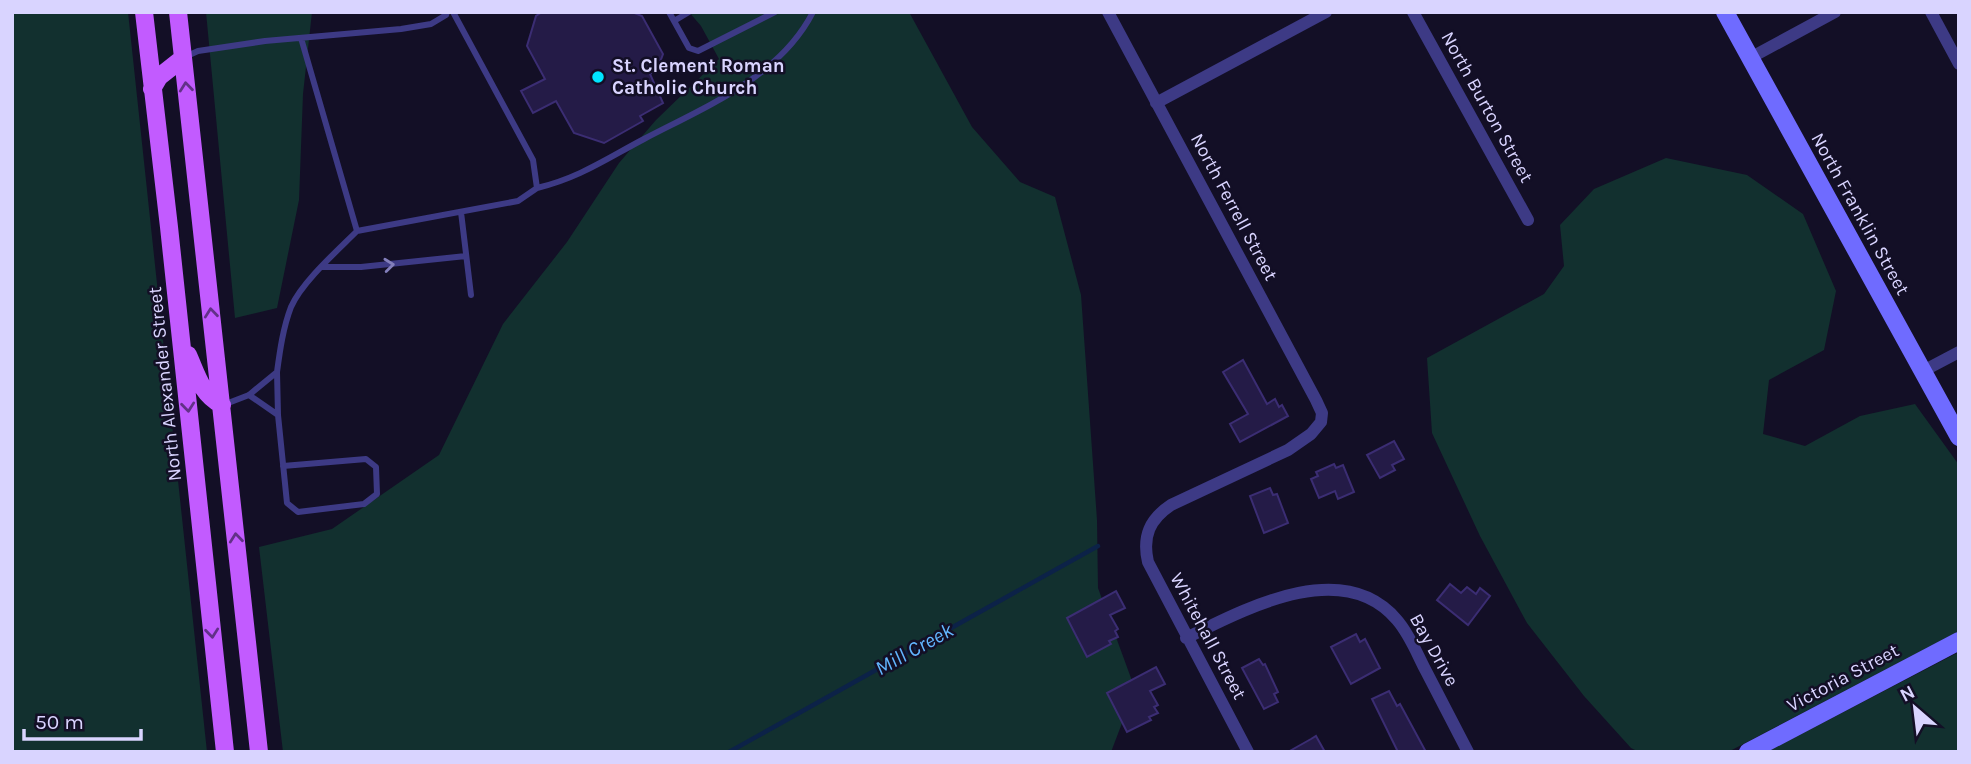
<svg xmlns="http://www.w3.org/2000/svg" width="1971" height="764" font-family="Karla,sans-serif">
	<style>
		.green { fill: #12302f }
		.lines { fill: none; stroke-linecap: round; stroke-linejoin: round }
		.stream { stroke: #0c2248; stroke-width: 4.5 }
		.building { fill: #241b47; stroke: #3b2d73; stroke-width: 2 }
		.lane { stroke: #3d3a85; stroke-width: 6 }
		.street { stroke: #3d3a85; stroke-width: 12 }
		.secondary { stroke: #6f6bff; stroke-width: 18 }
		.primary { stroke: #c25bff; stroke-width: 18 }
		.oneway { stroke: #623188 }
		.oneway2 { stroke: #837fbc }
		.poi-dot { fill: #00e5ff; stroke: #130f26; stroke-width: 2.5 }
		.labels { text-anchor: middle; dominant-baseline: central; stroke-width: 5; stroke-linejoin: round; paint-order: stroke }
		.poi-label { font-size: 19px; font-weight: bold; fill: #d9d4ff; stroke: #130f26; text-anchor: start }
		.street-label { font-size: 19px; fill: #d9d4ff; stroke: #130f26 }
		.water-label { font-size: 21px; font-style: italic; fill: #62b6ff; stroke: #130f26 }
	</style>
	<rect width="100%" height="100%" fill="#130f26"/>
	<path class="green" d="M12 12H128L207 752H12Z
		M206 12H312L303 94 299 200 277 308 235 318Z
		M689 12H909L972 127 1020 182 1055 197 1081 295 1097 520 1098 588 1135 689 1111 752H283L259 547 332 529 439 455 503 324 567 242 619 163 656 120 719 59 701 26Z
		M1666 158 1747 175 1803 214 1836 291 1824 350 1769 380 1763 434 1805 446 1860 416 1915 404 1959 465V631L1728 752H1639L1631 748 1584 696 1527 623 1480 536 1432 433 1427 358 1544 294 1564 266 1560 225 1594 189Z
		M1959 652V752H1767Z"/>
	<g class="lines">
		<path class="stream" d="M729 752 1098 546"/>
	</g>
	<path class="building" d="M542 12H632L642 16 663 54 657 70 650 74 663 103 640 116 643 121 604 143 574 133 556 101 533 113 521 91 545 79 527 46 536 16Z
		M1243 360 1267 404 1275 399 1279 407 1282 405 1288 416 1240 442 1230 424 1248 414 1223 372Z
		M1394 441 1404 459 1392 465 1395 470 1380 478 1367 455Z
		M1334 464 1336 468 1343 465 1354 492 1338 499 1335 491 1319 498 1311 479 1318 476 1316 472Z
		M1270 488 1273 495 1277 494 1288 523 1264 533 1250 496Z
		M1450 584 1461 593 1467 587 1476 594 1480 588 1490 596 1468 625 1437 600Z
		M1116 591 1125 608 1110 615 1118 629 1115 631 1118 637 1109 641 1111 644 1087 657 1067 618Z
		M1356 634 1360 642 1365 639 1380 668 1351 684 1331 647Z
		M1259 659 1263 665 1265 664 1278 692 1274 694 1278 702 1264 709 1242 668Z
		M1156 667 1165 684 1150 691 1158 705 1154 707 1158 713 1149 717 1151 720 1127 732 1107 693Z
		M1389 691 1397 706 1400 704 1426 752H1398L1372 699Z
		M1316 736 1325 752H1288L1311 739Z"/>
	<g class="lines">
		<path class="lane" d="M669 12 689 48 698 51 775 12
			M674 21 689 12
			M187 56 198 51 265 41 401 29 431 24 446 15 447 12
			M537 188C579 178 606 159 644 139 705 107 780 77 813 12
			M461 212 471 295
			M357 231 518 201 537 188 533 160 453 12
			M321 267H361L466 256
			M277 372 278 415
			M249 395 278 415 287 503 298 512 364 504 377 494 376 467 366 459 283 466
			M223 405 249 395 277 372C280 350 283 328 291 307 302 282 337 251 357 231L301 38"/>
		<path class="street" d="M1108 12 1316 400 1322 413 1321 422 1311 434 1288 450 1171 505C1150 519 1142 536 1148 562L1248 752
			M1413 12 1528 220
			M1931 12 1959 64
			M1750 58 1835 12
			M1156 103 1326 12
			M1923 371 1959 352
			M1186 638C1245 609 1343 556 1397 620 1410 635 1417 654 1426 671 1440 698 1454 725 1468 752"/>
		<path class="secondary" d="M1725 12 1959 437
			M1748 752 1959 641"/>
		<path class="primary" d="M144 12 169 227 225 752
			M178 12 259 752
			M152 89 159 77 183 58
			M188 355C197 375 201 394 222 405"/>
	</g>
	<defs><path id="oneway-chevron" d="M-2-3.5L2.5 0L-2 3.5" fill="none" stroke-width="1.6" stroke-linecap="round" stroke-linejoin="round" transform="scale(1.75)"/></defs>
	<g class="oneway">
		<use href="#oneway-chevron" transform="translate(186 87) rotate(-96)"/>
		<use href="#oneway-chevron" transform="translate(211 313) rotate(-96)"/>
		<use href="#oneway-chevron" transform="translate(188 407) rotate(84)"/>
		<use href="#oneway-chevron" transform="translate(236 538) rotate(-96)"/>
		<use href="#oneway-chevron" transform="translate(212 633) rotate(84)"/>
	</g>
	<use class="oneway2" href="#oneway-chevron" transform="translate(389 265) rotate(-6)"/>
	<circle class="poi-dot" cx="598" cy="77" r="7"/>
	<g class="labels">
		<g class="poi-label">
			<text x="612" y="66">St. Clement Roman<tspan x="612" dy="22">Catholic Church</tspan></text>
		</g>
		<g class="street-label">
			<text transform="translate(1487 107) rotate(61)">North Burton Street</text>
			<text transform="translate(1234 207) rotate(62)">North Ferrell Street</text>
			<text transform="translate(1860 214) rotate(61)">North Franklin Street</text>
			<text transform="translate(165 384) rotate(-96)">North Alexander Street</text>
			<text transform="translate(1208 636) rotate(62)">Whitehall Street</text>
			<text transform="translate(1434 650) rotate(61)">Bay Drive</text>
			<text transform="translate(1843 678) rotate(-28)">Victoria Street</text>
		</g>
		<g class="water-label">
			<text transform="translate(914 649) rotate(-29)">Mill Creek</text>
		</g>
	</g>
	<rect width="1971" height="764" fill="none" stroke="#d9d4ff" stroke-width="28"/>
	<g transform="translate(1915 708) rotate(332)" stroke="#130f26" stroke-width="5" paint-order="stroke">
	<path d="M0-5L12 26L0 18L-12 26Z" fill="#d9d4ff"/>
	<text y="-10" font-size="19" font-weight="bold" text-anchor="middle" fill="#d9d4ff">N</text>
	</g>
	<path d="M24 729v10h117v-10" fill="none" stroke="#d9d4ff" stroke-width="3.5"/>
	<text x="35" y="729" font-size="21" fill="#d9d4ff" stroke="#130f26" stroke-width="5" paint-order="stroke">50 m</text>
</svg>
